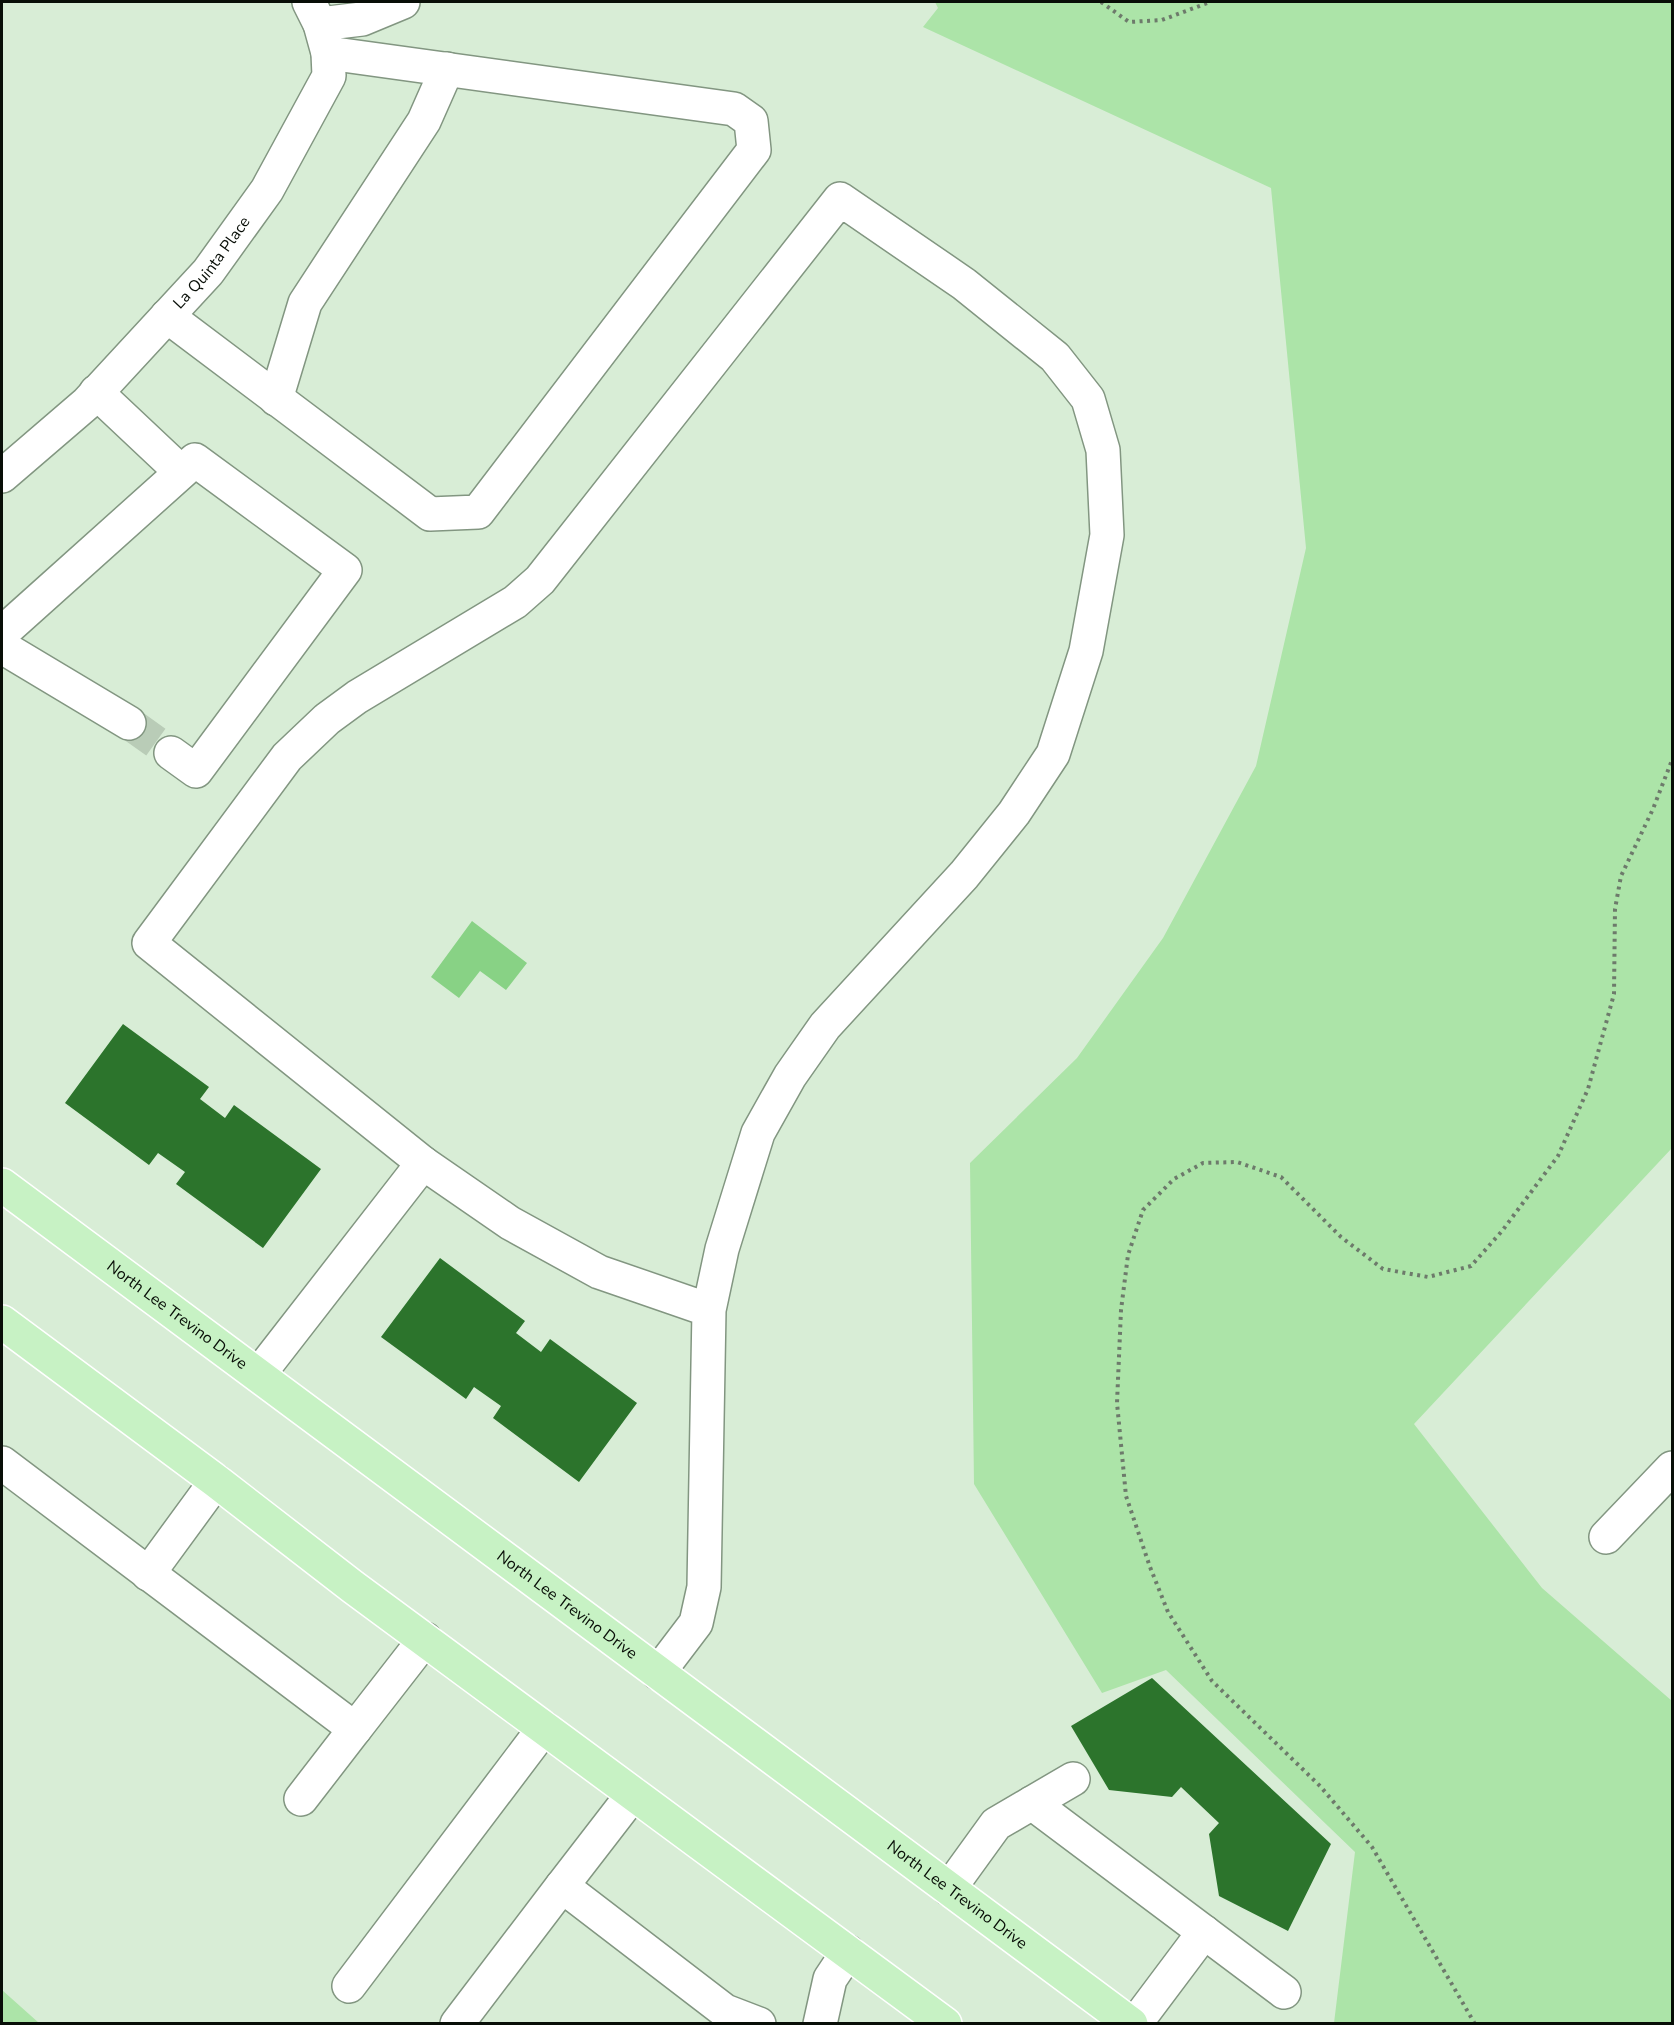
<svg xmlns="http://www.w3.org/2000/svg" width="1674" height="2025" font-family="'Nunito Sans',sans-serif">
	<style>
		.green { fill: #ace4a8 }
		.water { fill: #88d285 }
		.building { fill: #2c742c }
		.lines { fill: none; stroke-linecap: round; stroke-linejoin: round }
		.minor-tunnel { stroke: #b9ccb7; stroke-width: 33; stroke-dasharray: 33 16; stroke-linecap: butt }
		.minor-casing { stroke: #829681; stroke-width: 36 }
		.major-casing { stroke: #fff; stroke-width: 36 }
		.path { stroke: #6d7a6b; stroke-width: 4; stroke-dasharray: 3 4.5; stroke-linecap: butt }
		.minor { stroke: #fff; stroke-width: 33 }
		.major { stroke: #c7f2c4; stroke-width: 33 }
		.labels { text-anchor: middle; dominant-baseline: central; stroke-width: 4.5; stroke-linejoin: round; paint-order: stroke }
		.street-label { font-size: 16px; fill: #080e07; stroke: #d8edd6 }
	</style>
	<rect width="100%" height="100%" fill="#d8edd6"/>
	<path class="green" d="M935 2H1672V1148L1414 1424 1542 1588 1672 1701V2023H1334L1355 1852 1166 1670 1102 1693 974 1484 970 1163 1077 1058 1163 938 1256 766 1306 548 1271 188 923 27 938 8Z
		M2 1990 39 2023H2Z"/>
	<path class="water" d="M472 921 527 963 506 990 480 971 459 998 431 977Z"/>
	<path class="building" d="M123 1024 209 1087 200 1099 225 1118 234 1105 321 1169 263 1248 176 1184 185 1172 158 1153 149 1165 65 1103Z
		M440 1258 525 1321 516 1333 541 1352 550 1339 637 1403 579 1482 493 1418 501 1406 474 1387 466 1399 381 1337Z
		M1152 1678 1331 1844 1288 1931 1219 1896 1209 1834 1219 1823 1181 1787 1172 1797 1109 1790 1071 1726Z"/>
	<g class="lines">
		<path class="minor-tunnel" d="M129 723 171 753"/>
		<defs>
			<g id="minor">
				<path d="M320 24 362 19 403 2"/>
				<path d="M167 316 430 514 478 512 754 150 751 121 734 109 328 53"/>
				<path d="M96 392 181 472"/>
				<path d="M276 399 305 303 424 121 447 69"/>
				<path id="s1" d="M2 476 87 403 208 272 267 190 329 76 328 53 320 24 309 2"/>
				<path d="M2 633 195 460 345 570 196 771 171 753"/>
				<path d="M2 647 129 723"/>
				<path d="M259 1374 423 1163"/>
				<path d="M2 1463 355 1729 425 1639"/>
				<path d="M1606 1537 1672 1468"/>
				<path d="M148 1574 216 1481"/>
				<path d="M658 1673 696 1623 704 1587 709 1310 722 1249 758 1133 790 1076 825 1026 964 875 1014 813 1053 754 1086 651 1107 535 1103 450 1088 399 1055 357 964 284 840 199 540 580 515 602 357 697 327 719 287 757 149 943 423 1163 510 1223 599 1272 709 1310"/>
				<path d="M301 1799 355 1729"/>
				<path d="M1032 1803 1284 1992"/>
				<path d="M562 1886 633 1794"/>
				<path d="M949 1889 996 1824 1073 1779"/>
				<path d="M349 1986 544 1728"/>
				<path d="M457 2024 562 1886 725 2011 759 2024"/>
				<path d="M820 2024 830 1979 848 1952"/>
				<path d="M1135 2024 1204 1932"/>
			</g>
			<g id="major">
				<path id="s2" d="M2 1185 1131 2024"/>
				<path d="M2 1322 216 1481 353 1587 945 2024"/>
			</g>
		</defs>
		<use href="#minor" class="minor-casing"/>
		<use href="#major" class="major-casing"/>
		<path class="path" d="M1101 2 1129 22 1162 20 1210 2
			M1475 2024 1372 1847 1320 1786 1212 1681 1168 1612 1150 1567 1126 1496 1117 1403 1121 1310 1128 1255 1143 1210 1174 1179 1203 1163 1237 1162 1281 1177 1341 1237 1383 1269 1428 1277 1471 1266 1502 1231 1558 1156 1588 1089 1614 994 1615 909 1621 876 1653 809 1672 760"/>
		<use href="#minor" class="minor"/>
		<use href="#major" class="major"/>
	</g>
	<g class="labels">
		<g class="street-label">
			<text stroke="none"><textPath href="#s1" startOffset="300">La Quinta Place</textPath></text>
			<text stroke="none"><textPath href="#s2" startOffset="218">North Lee Trevino Drive</textPath></text>
			<text stroke="none"><textPath href="#s2" startOffset="704">North Lee Trevino Drive</textPath></text>
			<text stroke="none"><textPath href="#s2" startOffset="1190">North Lee Trevino Drive</textPath></text>
		</g>
	</g>
	<rect width="1674" height="2025" fill="none" stroke="#080e07" stroke-width="6"/>
</svg>
